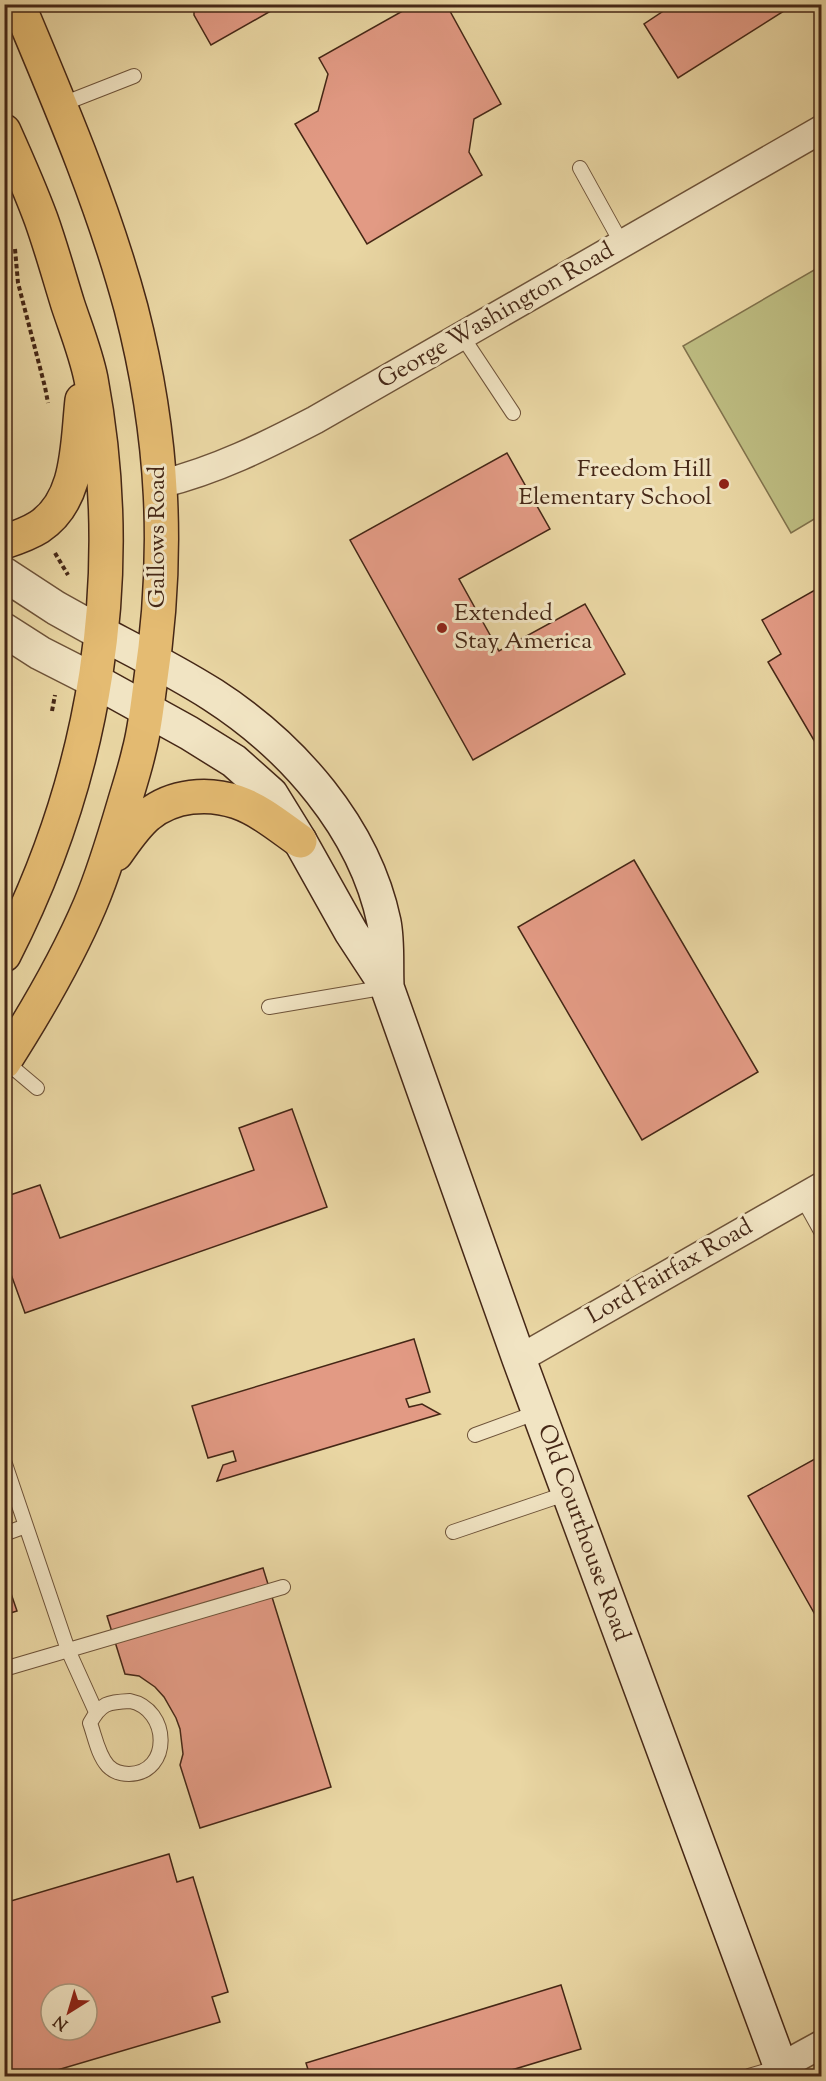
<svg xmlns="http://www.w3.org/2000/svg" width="826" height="2081" font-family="'Sorts Mill Goudy',serif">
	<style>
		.green { fill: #bdbc81; stroke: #81724c; stroke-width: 1.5 }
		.building { fill: #e29a84; stroke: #452716; stroke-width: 1.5; fill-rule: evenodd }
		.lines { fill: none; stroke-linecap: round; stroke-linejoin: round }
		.service-casing { stroke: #6e5339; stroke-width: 16 }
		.minor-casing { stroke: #6e5339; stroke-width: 30 }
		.tertiary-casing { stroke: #6e5339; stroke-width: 36 }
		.secondary-casing { stroke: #452716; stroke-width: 36 }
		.primary-casing { stroke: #452716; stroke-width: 36 }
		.path { stroke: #452716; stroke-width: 4; stroke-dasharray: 4.5 3; stroke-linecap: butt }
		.service { stroke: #f1e4c3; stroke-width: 14 }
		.minor { stroke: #f1e4c3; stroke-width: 27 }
		.tertiary { stroke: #f1e4c3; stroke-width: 33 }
		.secondary { stroke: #f1e4c3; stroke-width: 33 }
		.primary { stroke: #e4bb72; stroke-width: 33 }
		.poi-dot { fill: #8f2418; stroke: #f1e4c3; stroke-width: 2 }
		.labels { text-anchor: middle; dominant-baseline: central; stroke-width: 6; stroke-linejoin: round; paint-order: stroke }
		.street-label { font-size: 24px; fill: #452716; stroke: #f1e4c3 }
		.poi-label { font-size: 24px; fill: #452716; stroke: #f1e4c3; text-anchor: end }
	</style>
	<rect width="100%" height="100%" fill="#e9d6a3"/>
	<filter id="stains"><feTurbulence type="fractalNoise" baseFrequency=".00333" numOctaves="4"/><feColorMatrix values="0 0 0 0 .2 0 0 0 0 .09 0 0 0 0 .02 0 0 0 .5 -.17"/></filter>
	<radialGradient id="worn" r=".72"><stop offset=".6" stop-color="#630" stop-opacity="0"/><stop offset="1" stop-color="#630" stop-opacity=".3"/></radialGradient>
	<path class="green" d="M821 266V515L791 533 683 346Z"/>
	<path class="building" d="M168 4H283L211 45 194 15V8L182 5 171 11Z
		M415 4H446L501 104 474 119 469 152 482 175 367 244 295 124 318 111 328 74 319 58Z
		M674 4H795L678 78 644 24Z
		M507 453 550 529 459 579 499 651 585 604 625 674 473 760 350 540Z
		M822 586V754L768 662 781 654 762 620Z
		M634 860 758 1072 642 1140 518 927Z
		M292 1109 327 1207 25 1313 4 1255V1197L40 1185 60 1238 254 1170 239 1128Z
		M414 1339 430 1392 406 1399 409 1407 422 1404 440 1414 217 1481 223 1465 236 1461 233 1451 208 1458 192 1406Z
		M822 1455V1627L748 1496Z
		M263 1568 331 1787 200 1828 180 1765 183 1754 180 1729 176 1718 164 1697 155 1687 139 1676 125 1674 107 1616Z
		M4 1573 17 1611 4 1615Z
		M169 1854 177 1882 193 1877 228 1992 212 1997 220 2022 37 2076H4V1903ZM51 1994H87V2030H51Z
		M561 1985 581 2049 492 2076H310L306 2063Z"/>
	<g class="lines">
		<defs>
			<path id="service" d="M60 105 134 76
				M580 168 622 244
				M462 336 513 413
				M269 1007 387 987
				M5 1061 37 1088
				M802 1197 822 1233
				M475 1435 538 1412
				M4 1461 68 1650 96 1712
				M453 1532 568 1493
				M4 1534 26 1526
				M4 1669 283 1587
				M130 1701C170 1709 172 1773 129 1774 120 1774 114 1772 108 1766 98 1755 95 1737 90 1723 101 1703 108 1702 130 1701Z
				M749 2076 780 2067"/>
			<path id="minor" d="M161 484C217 470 265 446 315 420L822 129
				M519 1359 822 1186
				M780 2067 822 2044"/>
			<path id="tertiary" d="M4 574 56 608 101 633
				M4 630 40 653 95 681"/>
			<path id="secondary" d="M101 633C139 653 177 672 213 695 292 746 364 827 384 922 388 942 386 965 387 985
				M95 681 189 733 234 761 271 794 300 841 351 932 387 987 519 1359 784 2076"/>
			<path id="primary" d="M4 131C17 160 30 189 41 219 51 247 59 276 68 305 76 329 86 354 91 379 128 577 96 775 4 955
				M4 542C16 538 28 534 39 527 80 500 77 444 82 400
				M116 854C126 840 135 826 148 815 173 795 208 792 237 802 260 810 280 827 300 841
				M4 1062C36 1012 67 959 90 905 104 872 114 838 124 804 129 787 135 769 139 751 145 729 147 706 150 685 170 554 164 436 131 308 103 204 60 104 18 4"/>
		</defs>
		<use href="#service" class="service-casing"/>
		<use href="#minor" class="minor-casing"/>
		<use href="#tertiary" class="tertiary-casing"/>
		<use href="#secondary" class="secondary-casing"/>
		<use href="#primary" class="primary-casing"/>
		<path class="path" d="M15 249 18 283 45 387 48 403
			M55 553 68 575
			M52 711 55 695"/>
		<use href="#service" class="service"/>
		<use href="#minor" class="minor"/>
		<use href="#tertiary" class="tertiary"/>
		<use href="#secondary" class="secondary"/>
		<use href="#primary" class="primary"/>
	</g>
	<g class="poi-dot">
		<circle cx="724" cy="484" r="6"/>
		<circle cx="442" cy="628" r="6"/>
	</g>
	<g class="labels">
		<g class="street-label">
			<text transform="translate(496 316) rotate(-30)">George Washington Road</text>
			<text transform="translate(158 537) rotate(-90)">Gallows Road</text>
			<text transform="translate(670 1272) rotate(-30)">Lord Fairfax Road</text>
			<text transform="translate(583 1533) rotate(70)">Old Courthouse Road</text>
		</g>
		<g class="poi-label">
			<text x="712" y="470">Freedom Hill<tspan x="712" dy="28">Elementary School</tspan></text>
			<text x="454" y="614" text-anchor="start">Extended<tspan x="454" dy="28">Stay America</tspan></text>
		</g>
	</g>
	<rect width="826" height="2081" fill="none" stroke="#e9d6a3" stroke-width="24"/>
	<rect x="6" y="6" width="814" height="2069" fill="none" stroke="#452716" stroke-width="3"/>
	<rect x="12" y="12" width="802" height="2057" fill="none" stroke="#452716" stroke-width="1.5"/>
	<g transform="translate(69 2012) rotate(217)"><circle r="28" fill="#f1e4c3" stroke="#ac987e" stroke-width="1.5"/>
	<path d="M0-4.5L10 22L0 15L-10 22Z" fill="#8f2418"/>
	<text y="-9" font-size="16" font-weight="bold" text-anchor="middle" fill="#452716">N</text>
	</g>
	<rect width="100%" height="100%" filter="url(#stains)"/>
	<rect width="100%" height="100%" fill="url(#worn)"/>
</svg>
